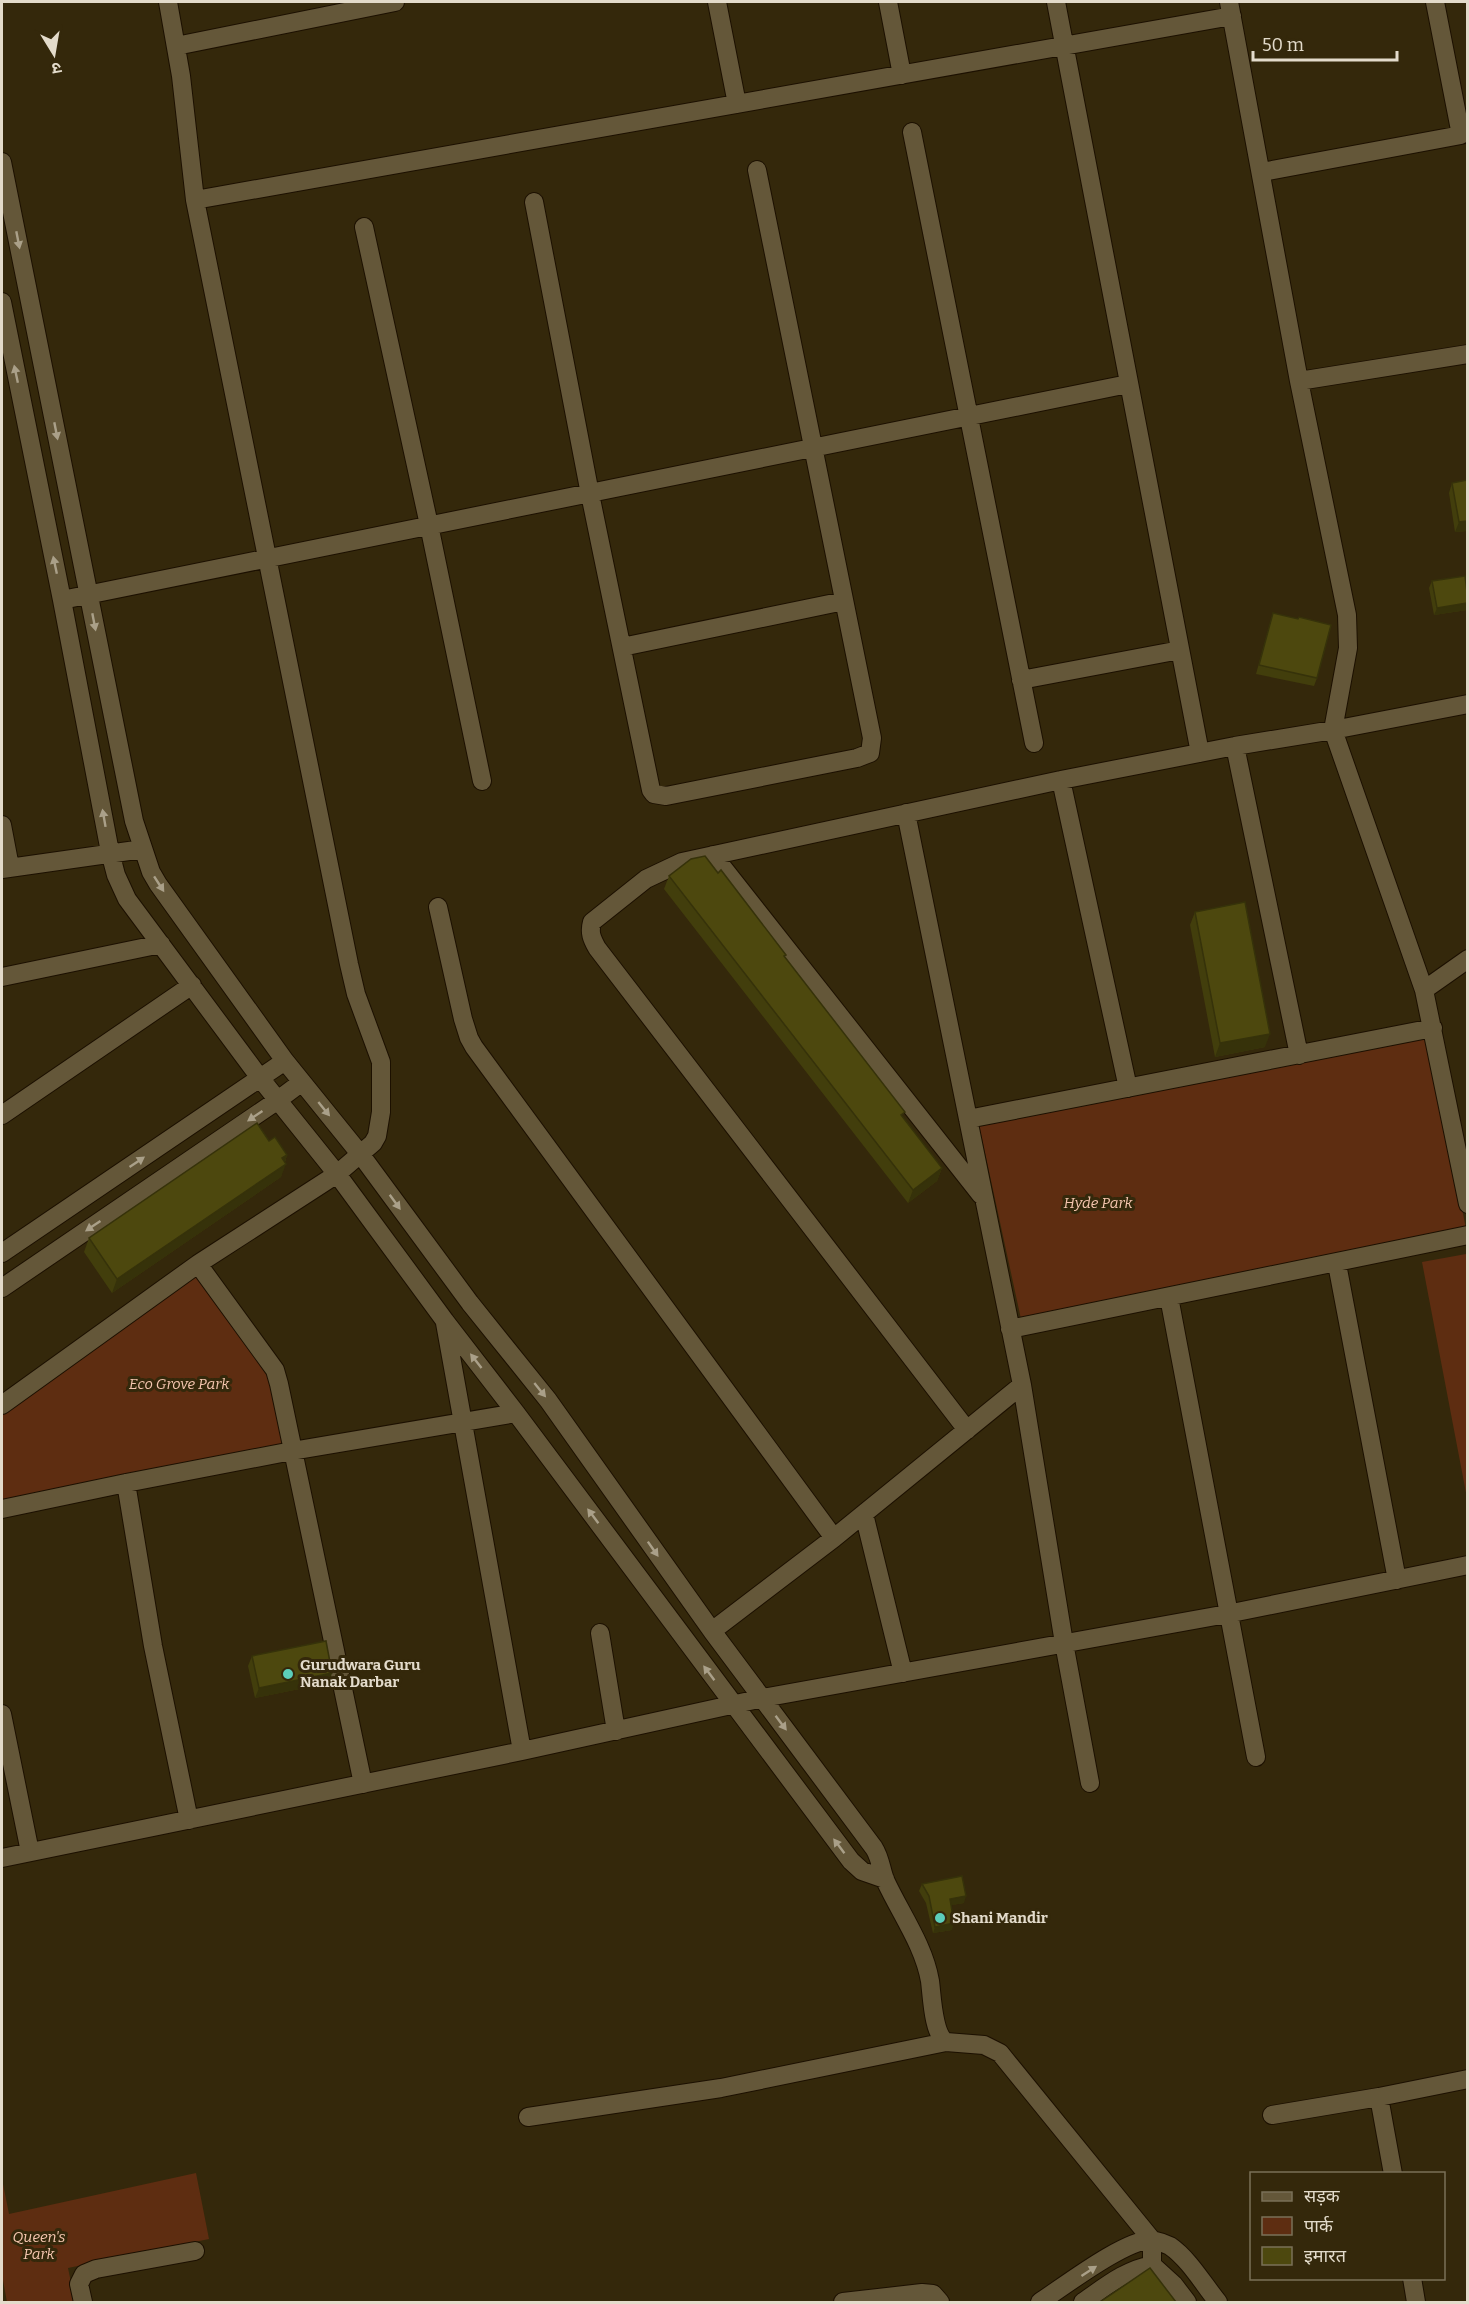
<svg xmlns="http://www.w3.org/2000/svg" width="1469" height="2304" font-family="Bitter,'Noto Sans Devanagari',serif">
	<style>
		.green { fill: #5e2d11 }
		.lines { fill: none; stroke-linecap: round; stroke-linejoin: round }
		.street-casing { stroke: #1c1000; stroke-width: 20 }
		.street { stroke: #645739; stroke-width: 18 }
		.wall { fill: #423e0c }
		.shaded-wall { fill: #36320a }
		.building { fill: #4d480e; stroke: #36320a; stroke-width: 1.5 }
		.oneway { fill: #aaa089 }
		.poi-dot { fill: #5cceba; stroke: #34280b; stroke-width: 2 }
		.labels { text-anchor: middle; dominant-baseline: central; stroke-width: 6; stroke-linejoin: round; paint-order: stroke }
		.park-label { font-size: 15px; font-style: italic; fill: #f5c6af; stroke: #34280b }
		.poi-label { font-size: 15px; font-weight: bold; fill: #e3dbcb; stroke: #34280b; text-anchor: start }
	</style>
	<rect width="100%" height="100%" fill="#34280b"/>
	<path class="green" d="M1429 1038 1466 1229 1021 1319 979 1125Z
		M1466 1254 1468 1263 1467 1498 1422 1262Z
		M198 1271 270 1376 284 1444 2 1504V1412Z
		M196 2173 209 2239 68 2268 75 2302H7L2 2275V2179L9 2214Z"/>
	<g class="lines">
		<defs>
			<path id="street" d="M717 2 737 104
				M888 2 902 75
				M1056 2 1200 753
				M1229 2 1299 381 1347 615 1348 648 1333 730 1424 990 1468 1204
				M176 46 395 2
				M912 132 1034 743
				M2 162 134 821 151 872 158 884 285 1061 361 1155 470 1303 548 1400 712 1631 874 1848C881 1859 881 1871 886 1882 901 1914 924 1946 930 1981 932 1996 933 2034 946 2042L984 2045 1000 2053 1152 2240V2265
				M1262 172 1461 135 1435 2
				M195 200 1232 16
				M534 202 590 494 651 790 654 794 666 796 857 758 870 753 872 738 757 170
				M364 227 429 525 482 781
				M2 302 62 600 110 852 116 875 127 899 260 1078 337 1174 445 1321 516 1413 851 1861 862 1871 885 1879
				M1299 381 1468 354
				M62 600 1128 384
				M622 647 844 601
				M1021 680 1180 650
				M1235 746 1299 1055
				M1061 780 1128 1088
				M906 813 1022 1385 1064 1643 1090 1783
				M2 825 10 867
				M713 855 981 1195
				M2 869 143 849
				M438 907 463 1019 469 1038 474 1047 834 1538
				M2 977 161 944
				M1424 990 1468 959
				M2 1115 192 985
				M968 1119 1433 1028
				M2 1253 285 1061
				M198 1264 275 1370 279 1384 363 1784
				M1337 1264 1397 1580
				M2 1288 278 1100 302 1082
				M1169 1297 1256 1757
				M445 1323 522 1751
				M1010 1329 1468 1235
				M2 1405 198 1264 337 1174 373 1143 377 1136 381 1112V1062L356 994 349 964 195 200 181 76 168 2
				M967 1430 597 948C592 939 589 933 592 922L646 879 682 862 1061 780 1235 746 1333 730 1468 704
				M126 1483 153 1646 189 1820
				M2 1509 126 1483 292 1451 516 1413
				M864 1514 903 1673
				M712 1631 834 1538 1022 1385
				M600 1633 616 1731
				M2 1714 30 1852
				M2 1858 522 1751 763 1698 1227 1614 1468 1565
				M1272 2115 1379 2097
				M528 2117 721 2088 946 2042
				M1393 2174 1379 2097 1468 2079
				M1412 2278 1416 2302
				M83 2302 79 2284 84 2274 96 2269 195 2251
				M843 2302 922 2293 933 2294 940 2302
				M1040 2302C1063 2287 1127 2238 1152 2240 1157 2241 1166 2244 1170 2246 1189 2259 1204 2285 1218 2302
				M1083 2302C1105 2287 1125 2270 1152 2265L1174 2285 1187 2302"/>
		</defs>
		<use href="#street" class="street-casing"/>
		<use href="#street" class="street"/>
	</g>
	<path class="wall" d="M1452 483 1467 531 1455 532 1449 493Z
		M1432 581 1467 610 1434 615 1429 588Z
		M1273 613 1317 678 1314 686 1256 674Z
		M669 876 785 957 903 1117 942 1168 937 1181 908 1203 664 889Z
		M1195 912 1265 1047 1215 1057 1190 925Z
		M287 1155 281 1177 112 1293 84 1252 89 1238Z
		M252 1656 329 1683 255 1698 248 1666Z
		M922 1884 964 1903 951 1905 952 1930 933 1933 926 1903 919 1891Z"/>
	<path class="shaded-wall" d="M1467 521V531L1455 532 1459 522Z
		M1467 603V610L1434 615 1437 608Z
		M1270 1034 1265 1047 1215 1057 1220 1043Z
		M287 1155 284 1165 286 1164 281 1177 112 1293 117 1279Z
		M942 1168 937 1181 908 1203 913 1190Z
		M332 1673 329 1683 255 1698 259 1688Z
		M966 1896 964 1903 947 1906 950 1899Z
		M954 1923 952 1930 933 1933 935 1927Z"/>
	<path class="building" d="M1467 480V521L1459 522 1452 483Z
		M1465 576 1467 592V603L1437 608 1432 581Z
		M1273 613 1298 619 1299 617 1331 625 1317 678 1259 665Z
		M705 856 718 873 721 870 786 955 784 956 905 1112 901 1115 942 1168 913 1190 669 876 691 859Z
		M1245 902 1270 1034 1220 1043 1195 912Z
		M257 1123 269 1141 275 1137 287 1155 282 1158 286 1164 117 1279 89 1238Z
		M326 1641 332 1673 259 1688 252 1656Z
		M962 1876 966 1896 950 1899 954 1923 935 1927 929 1896 922 1884Z
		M1150 2268 1176 2302H1100Z"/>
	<defs><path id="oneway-solid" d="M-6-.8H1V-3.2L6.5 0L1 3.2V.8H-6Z" transform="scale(1.5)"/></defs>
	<g class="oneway">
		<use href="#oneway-solid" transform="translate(18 240) rotate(79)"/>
		<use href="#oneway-solid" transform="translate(16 374) rotate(-102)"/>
		<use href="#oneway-solid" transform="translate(56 431) rotate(79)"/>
		<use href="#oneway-solid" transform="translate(55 565) rotate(-102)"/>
		<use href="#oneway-solid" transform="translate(94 622) rotate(79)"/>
		<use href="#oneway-solid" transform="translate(104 818) rotate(-100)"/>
		<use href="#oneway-solid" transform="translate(159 884) rotate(57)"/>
		<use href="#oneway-solid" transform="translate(324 1109) rotate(51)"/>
		<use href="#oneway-solid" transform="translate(255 1116) rotate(146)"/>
		<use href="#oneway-solid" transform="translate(137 1162) rotate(-34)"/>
		<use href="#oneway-solid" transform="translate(395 1202) rotate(54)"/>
		<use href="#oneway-solid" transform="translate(93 1226) rotate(146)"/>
		<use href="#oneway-solid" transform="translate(476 1361) rotate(-128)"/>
		<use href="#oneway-solid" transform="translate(540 1390) rotate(51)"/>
		<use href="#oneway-solid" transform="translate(593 1516) rotate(-127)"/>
		<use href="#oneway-solid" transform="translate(653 1549) rotate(55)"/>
		<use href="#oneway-solid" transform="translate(709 1673) rotate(-127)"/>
		<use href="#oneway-solid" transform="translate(781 1723) rotate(53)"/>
		<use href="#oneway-solid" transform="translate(839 1846) rotate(-127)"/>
		<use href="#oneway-solid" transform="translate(1089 2271) rotate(-33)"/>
	</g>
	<g class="poi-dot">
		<circle cx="288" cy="1674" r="6"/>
		<circle cx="940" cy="1918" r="6"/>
	</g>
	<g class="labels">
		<g class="park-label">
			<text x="1098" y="1203">Hyde Park</text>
			<text x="179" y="1384">Eco Grove Park</text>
			<text x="39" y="2237">Queen's<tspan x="39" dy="17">Park</tspan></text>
		</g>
		<g class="poi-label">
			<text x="300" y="1665">Gurudwara Guru<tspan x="300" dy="17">Nanak Darbar</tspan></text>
			<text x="952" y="1918">Shani Mandir</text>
		</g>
	</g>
	<rect width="1469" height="2304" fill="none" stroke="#e3dbcb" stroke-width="6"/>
	<rect x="1250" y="2172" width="195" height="108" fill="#34280b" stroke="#7a7058" stroke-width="1.5"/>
	<rect x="1262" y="2192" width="30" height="9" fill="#645739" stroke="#7a7058" stroke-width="1.5"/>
	<text x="1304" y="2202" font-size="18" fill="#e3dbcb">सड़क</text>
	<rect x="1262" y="2217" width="30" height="18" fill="#5e2d11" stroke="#7a7058" stroke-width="1.5"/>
	<text x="1304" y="2232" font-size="18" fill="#e3dbcb">पार्क</text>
	<rect x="1262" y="2247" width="30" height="18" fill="#4d480e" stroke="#7a7058" stroke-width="1.5"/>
	<text x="1304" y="2262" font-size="18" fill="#e3dbcb">इमारत</text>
	<g transform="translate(54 54) rotate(169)" stroke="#34280b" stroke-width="4.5" paint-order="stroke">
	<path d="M0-4.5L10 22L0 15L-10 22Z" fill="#e3dbcb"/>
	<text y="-9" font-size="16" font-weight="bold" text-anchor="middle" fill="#e3dbcb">उ</text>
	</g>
	<path d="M1253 51v9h144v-9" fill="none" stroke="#e3dbcb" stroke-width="3"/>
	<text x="1262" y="51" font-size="18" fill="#e3dbcb" stroke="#34280b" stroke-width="4.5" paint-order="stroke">50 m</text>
</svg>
